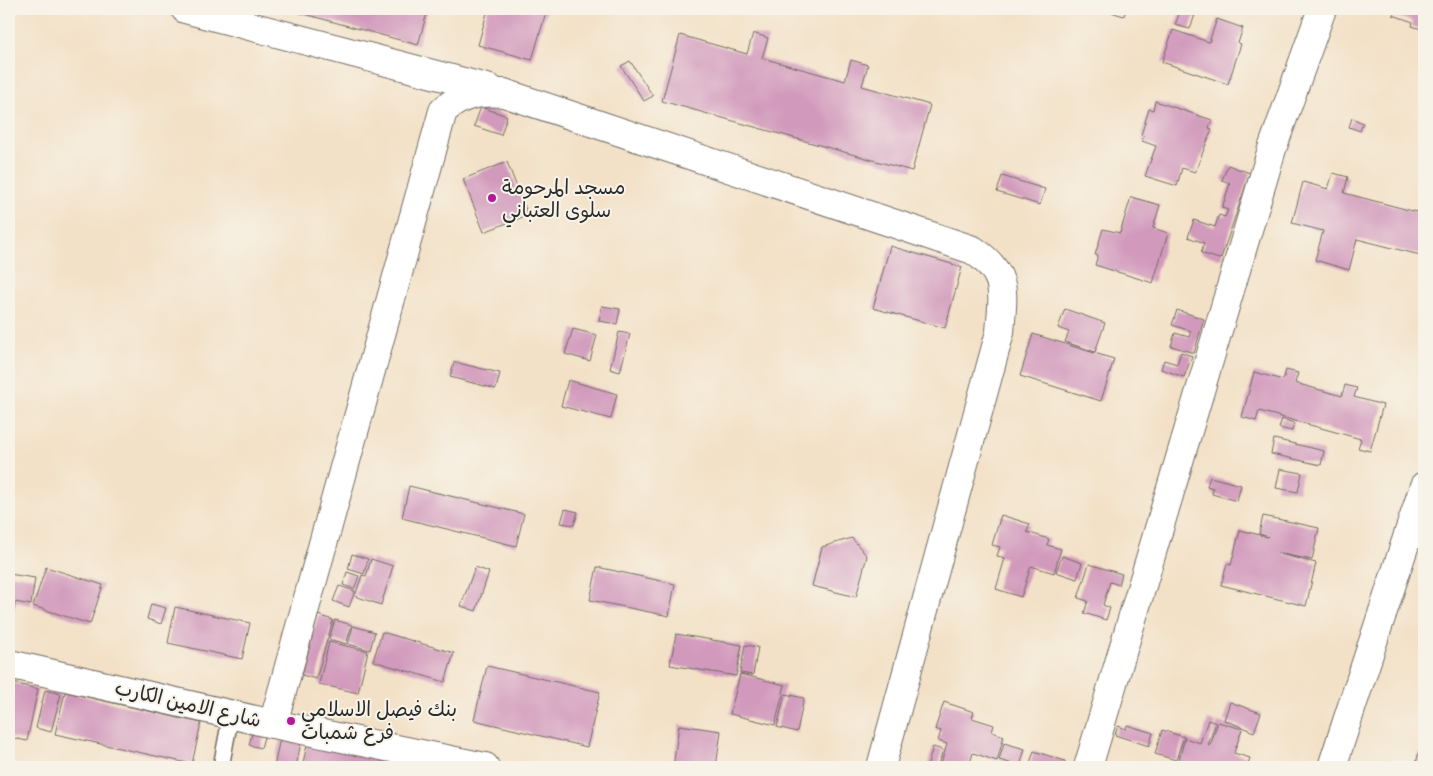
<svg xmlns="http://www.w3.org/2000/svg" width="1433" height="776" font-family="Caveat,'Playpen Sans Arabic',sans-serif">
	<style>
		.building { fill: #d199bc }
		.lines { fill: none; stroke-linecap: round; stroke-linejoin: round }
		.service-casing { stroke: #716b62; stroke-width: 18 }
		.minor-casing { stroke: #716b62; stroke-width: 30 }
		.tertiary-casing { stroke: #716b62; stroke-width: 30 }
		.service { stroke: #fff; stroke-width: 15 }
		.minor { stroke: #fff; stroke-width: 28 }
		.tertiary { stroke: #fff; stroke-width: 28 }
		.poi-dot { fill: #b5179e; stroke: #f7f3e8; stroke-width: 2 }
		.labels { text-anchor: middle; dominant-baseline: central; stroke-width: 4; stroke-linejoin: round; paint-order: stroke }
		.poi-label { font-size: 20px; fill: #2b2b2b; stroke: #f7f3e8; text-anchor: start }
		.street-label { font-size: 20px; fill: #2b2b2b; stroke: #f7f3e8 }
	</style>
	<rect width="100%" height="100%" fill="#f7f3e8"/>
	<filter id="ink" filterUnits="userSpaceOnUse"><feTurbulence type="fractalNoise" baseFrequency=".02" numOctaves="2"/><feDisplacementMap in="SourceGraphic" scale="10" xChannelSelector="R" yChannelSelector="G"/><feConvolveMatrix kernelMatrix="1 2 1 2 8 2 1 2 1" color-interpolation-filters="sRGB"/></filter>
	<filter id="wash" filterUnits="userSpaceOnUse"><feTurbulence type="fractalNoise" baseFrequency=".0096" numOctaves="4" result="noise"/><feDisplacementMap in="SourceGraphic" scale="20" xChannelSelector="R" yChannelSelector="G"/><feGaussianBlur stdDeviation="1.12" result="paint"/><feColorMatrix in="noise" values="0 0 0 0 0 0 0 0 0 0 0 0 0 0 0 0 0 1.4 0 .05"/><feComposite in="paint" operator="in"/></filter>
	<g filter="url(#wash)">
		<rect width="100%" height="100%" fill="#f3e1c7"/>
		<g id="blocks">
			<path class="building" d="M286 9H428L418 45Z
				M488 9H547L532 60 478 45Z
				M1101 9H1126L1124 16Z
				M1181 9H1197L1190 29 1175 25Z
				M1395 9H1424V30L1412 26 1413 22 1393 15Z
				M1217 19 1243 28 1238 43 1241 44 1228 84 1162 62 1173 30 1209 42Z
				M753 33 768 38 762 58 845 81 851 60 868 65 862 86 930 105 912 171 662 101 680 35 747 54Z
				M630 61 653 96 644 101 621 66Z
				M1155 101 1212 120 1209 128 1212 129 1195 172 1182 168 1177 186 1145 176 1156 146 1142 141 1144 136 1141 135 1149 109 1153 110Z
				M481 107 507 116 501 135 474 126Z
				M1352 118 1363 123 1360 131 1349 127Z
				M507 162 528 215 484 232 463 179Z
				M1228 165 1250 173 1221 258 1219 259 1201 253 1204 243 1188 237 1194 220 1215 227 1219 215 1225 217 1228 210 1222 208 1230 183 1222 180Z
				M1333 173 1348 177 1344 193 1424 214V241L1420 255 1357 239 1349 270 1315 260 1323 231 1292 223 1303 182 1328 189Z
				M1002 176 1045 189 1040 205 997 192Z
				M1131 197 1160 205 1153 228 1168 233 1153 283 1095 265 1098 255H1095L1103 229 1120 233Z
				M890 246 962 267 945 328 873 308Z
				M602 306 620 309 617 324 599 321Z
				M1065 309 1105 323 1095 352 1065 342 1069 332 1058 328Z
				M1177 310 1204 319 1194 353 1171 346 1175 333 1189 337 1191 331 1172 325Z
				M573 329 597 335 590 361 565 354Z
				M619 332 630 334 620 372 610 369Z
				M1033 334 1114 359 1101 401 1020 376Z
				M1181 352 1192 356 1184 377 1161 369 1164 360 1177 364Z
				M454 362 500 373 496 389 450 377Z
				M1286 370 1298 373 1295 383 1342 396 1345 385 1357 388 1354 397 1383 405 1370 451 1358 448 1361 439 1259 411 1256 421 1242 417 1254 372 1283 380Z
				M568 380 617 394 611 419 561 406Z
				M1282 419 1294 423 1292 431 1279 428Z
				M1274 439 1324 451 1321 465 1271 454Z
				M1280 469 1302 473 1298 492 1276 488Z
				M1210 477 1241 485 1237 501 1212 494 1213 488 1207 486Z
				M409 486 524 514 516 546 402 518Z
				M565 509 578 512 574 525 561 523Z
				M1001 515 1030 524 1027 532 1049 539 1047 545 1061 549 1054 573 1031 566 1021 597 996 589 1005 558 997 556 1000 547 992 545Z
				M1263 516 1319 528 1312 560 1277 553 1316 563 1306 606 1221 585 1227 564 1231 565 1240 530 1268 537 1259 534Z
				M852 538 867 556 856 597 812 586 822 547Z
				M352 554 368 559 364 574 348 569Z
				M1062 556 1082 563 1077 579 1056 572Z
				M371 559 393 566 381 605 355 596 362 575 366 576Z
				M1089 564 1122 574 1119 585 1110 582 1103 605 1110 608 1106 620 1084 613 1088 601 1078 598Z
				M46 567 103 585 90 624 33 606Z
				M475 567 489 572 476 611 461 606Z
				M597 567 675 584 669 616 590 600Z
				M347 572 359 576 354 589 343 585Z
				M9 574 35 578 31 605 15 602 11 629H9Z
				M339 586 355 591 349 607 333 601Z
				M151 604 166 608 161 624 147 619Z
				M175 607 250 623 242 659 168 643Z
				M318 615 333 620 316 679 302 675Z
				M335 620 352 625 346 644 329 639Z
				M353 626 375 632 370 650 348 644Z
				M382 632 454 653 445 682 373 661Z
				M676 634 742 645 736 676 670 665Z
				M329 642 368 651 358 693 319 684Z
				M745 645 758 647 753 675 740 673Z
				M487 666 600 692 587 747 474 720Z
				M740 674 785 685 775 725 730 714Z
				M9 682 38 689 27 741 9 737Z
				M45 690 61 694 51 732 36 728Z
				M65 692 201 723 192 764 55 734Z
				M785 694 804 698 797 732 777 727Z
				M944 702 974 712 972 718 994 725 992 732 1004 736 997 761 973 753 969 767H940L947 744 938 741 941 731 935 729Z
				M1230 702 1261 713 1254 732 1224 720Z
				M1208 720 1216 723 1208 745 1210 746 1218 722 1242 729 1234 753 1250 758 1247 767 1177 766 1185 738 1200 743Z
				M679 725 721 731 716 767H673Z
				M1127 725 1153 733 1149 746 1115 735 1118 726 1126 729Z
				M1162 730 1184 737 1176 760 1155 754Z
				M281 733 302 737 296 767H274Z
				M252 734 264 737 261 748 249 745Z
				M308 741 383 757 381 767H302Z
				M1004 743 1025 749 1020 766 999 760Z
				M933 747 943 750 938 767H927Z
				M1034 751 1065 761 1063 767H1043L1030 763Z
				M1419 752 1424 754V767H1415Z
				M388 760 414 767H387Z"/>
		</g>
	</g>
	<g filter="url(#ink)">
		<use href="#blocks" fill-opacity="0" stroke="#716b62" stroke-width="1"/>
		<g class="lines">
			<defs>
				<path id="service" d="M221 767 231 714"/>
				<path id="minor" d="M185 9 490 89
					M273 724 443 111C461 94 480 91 504 93L973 250C1009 274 1003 293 1000 332L881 767
					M1088 767 1272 149 1322 9
					M1332 767 1424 486"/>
				<path id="tertiary" d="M9 664 273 724 485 767"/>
			</defs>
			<use href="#service" class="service-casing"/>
			<use href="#minor" class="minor-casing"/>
			<use href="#tertiary" class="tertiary-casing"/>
			<use href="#service" class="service"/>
			<use href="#minor" class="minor"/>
			<use href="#tertiary" class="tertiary"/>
		</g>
	</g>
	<g class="poi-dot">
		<circle cx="492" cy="198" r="5"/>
		<circle cx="291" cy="721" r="5"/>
	</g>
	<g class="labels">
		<g class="poi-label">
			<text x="502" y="187">مسجد المرحومة<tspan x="502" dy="23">سلوى العتباني</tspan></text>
			<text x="301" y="709">بنك فيصل الاسلامي<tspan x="301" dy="23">فرع شمبات</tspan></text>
		</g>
		<g class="street-label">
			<text transform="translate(188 704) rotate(13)">شارع الامين الكارب</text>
		</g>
	</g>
	<rect width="1433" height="776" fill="none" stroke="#f7f3e8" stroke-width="30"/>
</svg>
